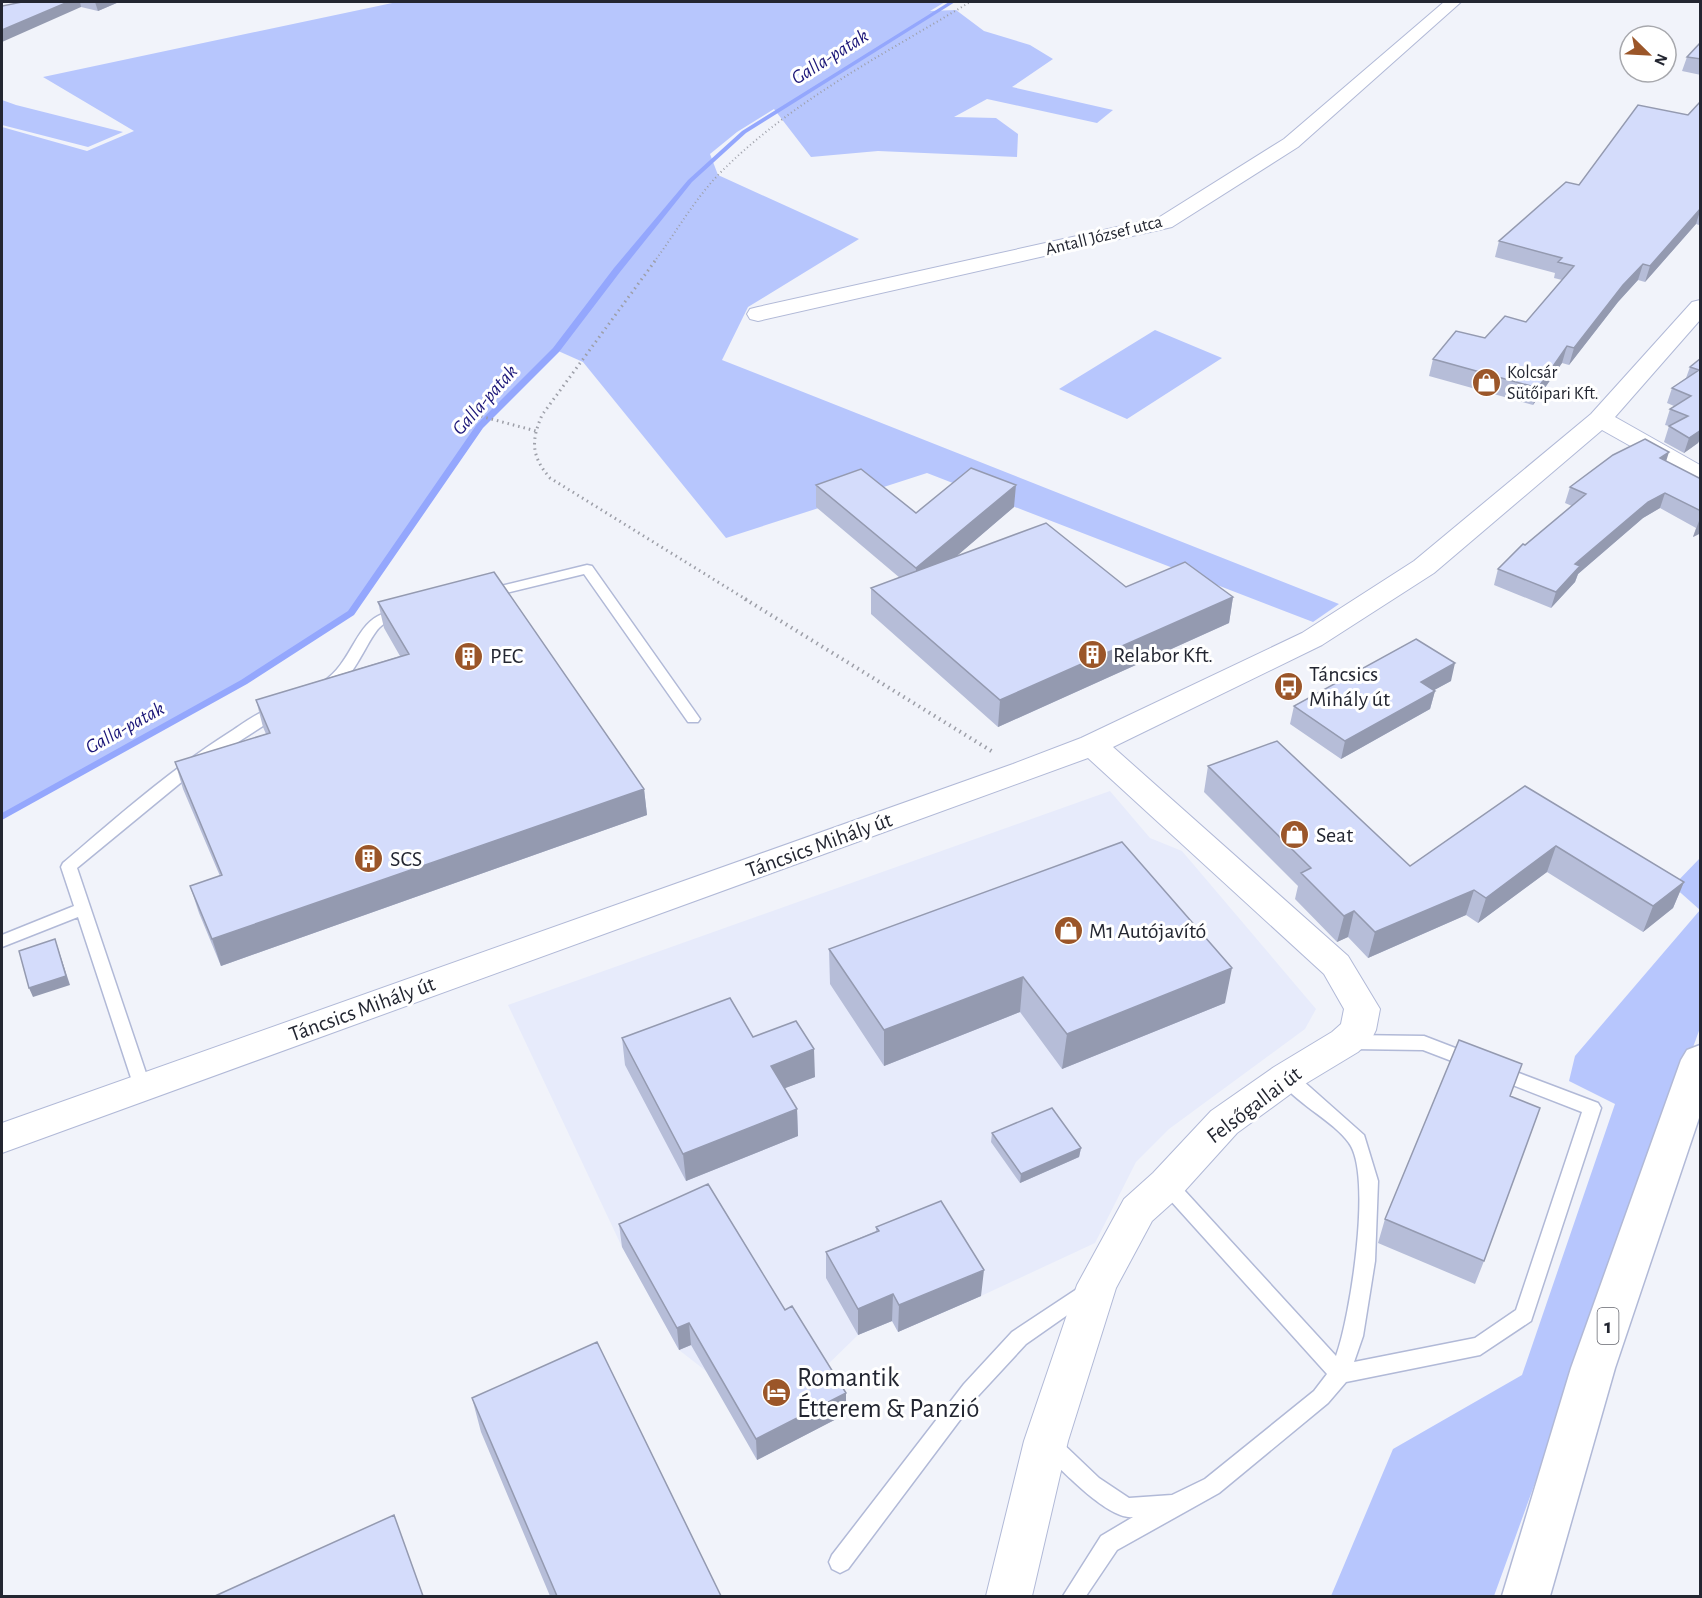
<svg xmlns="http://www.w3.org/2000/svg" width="1702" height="1598" font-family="'Alegreya Sans',sans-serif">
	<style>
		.built { fill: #e7ebfb }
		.green { fill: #b7c6fd }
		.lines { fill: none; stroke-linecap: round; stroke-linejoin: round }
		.stream { fill: #94a7fd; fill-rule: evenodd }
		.lane-casing { stroke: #b1b9d7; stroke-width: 3 }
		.street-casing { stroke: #b1b9d7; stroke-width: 2 }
		.primary-casing { stroke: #b1b9d7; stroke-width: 3 }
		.path-far2 { stroke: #9d9fa8; stroke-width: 2; stroke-dasharray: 1 3; stroke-linecap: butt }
		.path-far1 { stroke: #9d9fa8; stroke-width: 3; stroke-dasharray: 1.5 4; stroke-linecap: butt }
		.path { stroke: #9d9fa8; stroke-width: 4; stroke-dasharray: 1.5 4.5; stroke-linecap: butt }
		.lane { fill: #fff; fill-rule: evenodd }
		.street { fill: #fff; fill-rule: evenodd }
		.primary { fill: #fff; fill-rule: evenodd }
		.wall { fill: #b6bdd8 }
		.shaded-wall { fill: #949ab0 }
		.building { fill: #d4dcfb; stroke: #949ab0; stroke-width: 1.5 }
		.labels { text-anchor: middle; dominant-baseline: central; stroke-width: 6; stroke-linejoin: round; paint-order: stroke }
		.far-street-label { font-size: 18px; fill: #232631; stroke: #fff }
		.far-poi-label { font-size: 18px; fill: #232631; stroke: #fff; text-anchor: start }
		.far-water-label { font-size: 20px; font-style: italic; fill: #1b1678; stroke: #fff }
		.shield { fill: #fff; stroke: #65676f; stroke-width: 1.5 }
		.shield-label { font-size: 21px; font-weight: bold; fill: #232631 }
		.poi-label { font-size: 22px; fill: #232631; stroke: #fff; text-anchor: start }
		.street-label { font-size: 22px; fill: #232631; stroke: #fff }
		.near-poi-label { font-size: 27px; fill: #232631; stroke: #fff; text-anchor: start }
	</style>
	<rect width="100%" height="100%" fill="#f1f3fa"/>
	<path class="built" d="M1110 791 1150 838 1182 851 1316 1009 1305 1029 1169 1129 1136 1162 1095 1243 981 1296 898 1332 892 1321 858 1335 820 1372 792 1329 706 1371 679 1350 622 1247 508 1005Z"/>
	<path class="green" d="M397 2H945L930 11 956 10 984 31 1030 45 1053 59 1012 87 1113 110 1097 123 987 99 954 117 996 118 1018 134 1017 157 878 151 811 157 774 109 737 132 710 154 718 175 859 239 748 307 722 360 1339 604 1313 622 927 473 726 538 583 362 556 350 480 426 351 613 244 682 2 817V127L87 151 134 131 43 77Z
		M2 100 16 105 123 132 88 147 2 125Z
		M1155 330 1222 358 1127 419 1059 389Z
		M1700 858V1028L1494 1596H1331L1393 1449 1522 1375 1615 1104 1569 1081 1575 1056 1700 910 1673 886Z"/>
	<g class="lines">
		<path class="stream" d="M949 2H955L746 133 692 182 620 272 559 352 483 428 354 615 247 684 2 820V813L241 680 348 611 477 424 553 348 614 268 688 180 742 131Z"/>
		<defs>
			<path id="lane" d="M587 565 592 566 698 716 700 719 698 722H688L584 574 485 598 478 594 480 591Z
				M401 610 408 614 406 617C396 619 387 620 380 627 365 641 350 694 324 687L322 684 324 681C350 664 355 628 378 616 385 612 394 612 401 610Z
				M278 705 283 707 285 710 283 713 201 766 77 868 151 1088 148 1093 142 1095 136 1093 78 917 2 947V935L74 906 61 867 63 863C117 817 170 770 230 732 244 723 261 710 278 705Z
				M1351 1035 1424 1036 1476 1056 1479 1061 1476 1066 1470 1068 1423 1050 1351 1049 1345 1047 1342 1042 1345 1037Z
				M1498 1065 1598 1103 1601 1108 1531 1321 1480 1355 1346 1382 1328 1403 1219 1493 1117 1550 1086 1596H1063L1101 1536 1133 1517C1108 1520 1061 1469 1043 1452L1040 1445 1043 1438 1050 1435 1057 1438 1099 1478 1129 1498 1172 1495 1205 1479 1314 1391 1327 1374 1160 1189 1158 1184 1160 1179 1167 1176 1174 1179 1336 1356C1350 1318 1373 1175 1349 1143 1333 1120 1291 1101 1278 1077L1281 1072 1287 1070 1293 1072 1364 1135 1378 1181 1375 1261 1363 1336 1354 1362 1475 1338 1516 1310 1582 1112 1492 1077 1489 1072 1492 1067Z
				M1089 1281 1096 1283 1099 1289 1096 1295 1026 1344 978 1396 848 1569 840 1573 832 1569 829 1562 832 1555 964 1384 1012 1332Z"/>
			<path id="street" d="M1444 2H1461L1298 147 1172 227 758 321 750 319 747 314 750 309 758 307 1158 218 1284 139Z
				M1700 300V320L1615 417 1700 465V483L1691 480 1602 430 1434 573 1322 645 1113 747 1348 956 1380 1009 1376 1030 1371 1040 1358 1052 1300 1087 1237 1133 1181 1195 1152 1221 1116 1288 1068 1441 1032 1596H986L1024 1441 1077 1285 1124 1199 1153 1173 1211 1111 1274 1067 1332 1032 1341 1024 1344 1009 1324 974 1088 758 2 1153V1123L1013 764 1081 738 1302 633 1414 561 1591 414 1692 302Z"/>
			<path id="primary" d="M1700 1045V1115L1615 1368 1550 1596H1502L1571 1368 1681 1060 1687 1050Z"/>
		</defs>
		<use href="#lane" class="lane-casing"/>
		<use href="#street" class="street-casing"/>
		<use href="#primary" class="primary-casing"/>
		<path class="path-far2" d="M654 262C675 234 694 200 719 174 791 101 883 55 970 2"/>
		<path class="path-far1" d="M655 261 542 415C531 441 531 456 550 478L747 600
			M465 412 536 431"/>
		<path class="path" d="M745 599 993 752"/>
		<use href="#lane" class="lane"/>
		<use href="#street" class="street"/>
		<use href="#primary" class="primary"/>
	</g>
	<path class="wall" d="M22 2H119L98 11 81 7Z
		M1701 42V75L1682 71 1687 57Z
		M1701 101V222L1699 225 1696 224 1645 282 1638 280 1618 302 1569 365 1562 363 1533 405 1429 376 1433 359 1526 322 1562 280 1554 278 1555 273 1495 257 1499 241 1579 185 1688 115Z
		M1701 358V439H1700L1698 443 1684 453 1664 442 1669 426 1665 425 1670 409 1674 406 1667 403 1672 388 1686 378 1690 367Z
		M1666 461 1701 479V533L1693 537 1696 528 1660 508 1643 518 1578 574 1575 582 1551 608 1494 585 1498 569 1572 506 1565 503 1570 487Z
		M816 485 916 513 1014 507 955 557 1126 587 1233 597 1229 623 998 727 871 614V588L900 578 816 507Z
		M378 602 644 789 647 815 221 966 199 913 190 886 220 876 183 789 175 762 266 734 263 727 256 700 400 656 384 628Z
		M1451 681 1434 690 1435 691 1430 709 1341 759 1290 724 1294 706Z
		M1208 766 1410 866 1525 786 1684 882 1673 908 1643 932 1547 872 1478 923 1466 915 1368 958 1348 937 1337 942 1295 899 1298 886 1204 792Z
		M829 949 1225 1003 1062 1069 1020 1012 884 1066 830 984Z
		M753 1037 815 1077 785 1088 797 1109 798 1136 686 1181 625 1065 622 1038Z
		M1510 1097 1484 1261 1475 1284 1378 1243 1385 1219Z
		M992 1133 1081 1148 1079 1157 1020 1183 991 1142Z
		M619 1224 785 1310 846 1393V1414L757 1460 691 1345 679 1350 622 1247Z
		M876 1227 981 1296 898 1332 892 1321 858 1335 826 1278V1252L876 1231Z
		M472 1398 721 1596H550L481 1432Z"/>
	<path class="shaded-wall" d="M68 2H80L81 7 2 42V30Z
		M95 2H119L98 11Z
		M1701 208 1696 224 1645 282 1650 266Z
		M1643 264 1638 280 1618 302 1569 365 1574 348 1623 285Z
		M1567 346 1562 363 1533 405 1538 388Z
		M1701 430V437L1698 443 1684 453 1689 438Z
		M1669 452 1664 468 1660 458Z
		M1016 485 1014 507 916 591V568Z
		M1665 493 1660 508 1643 518 1578 574 1575 582 1551 608 1556 592 1575 564 1648 502Z
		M1701 520V533L1693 537 1699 521Z
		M1233 597 1229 623 998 727 1000 700Z
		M1455 663 1451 681 1416 700 1421 682Z
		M1435 691 1430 709 1341 759 1345 741Z
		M644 789 647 815 221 966 212 939Z
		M1556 846 1547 872 1478 923 1486 898Z
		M1684 882 1673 908 1643 932 1653 906Z
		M1474 890 1466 915 1368 958 1375 932Z
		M1354 911 1348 937 1337 942 1344 916Z
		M55 939 70 985 33 997 29 988Z
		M1232 968 1225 1003 1062 1069 1067 1034Z
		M1023 977 1020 1012 884 1066V1030Z
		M814 1049 815 1077 772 1093 771 1066Z
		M797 1109 798 1136 686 1181 683 1154Z
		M1081 1148 1079 1157 1020 1183 1021 1174Z
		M984 1270 981 1296 898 1332 899 1305Z
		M893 1294 892 1321 858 1335V1309Z
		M689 1323 691 1345 679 1350 677 1328Z
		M846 1393V1414L757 1460 756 1439Z"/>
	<path class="building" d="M22 2H68L2 30V6Z
		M1701 42V59L1687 57Z
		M1701 101V208L1650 266 1643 264 1623 285 1574 348 1567 346 1538 388 1433 359 1456 331 1485 338 1505 316 1526 322 1574 266 1558 262 1562 258 1499 241 1566 182 1579 185 1638 105 1688 115Z
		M1701 358V430L1689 438 1669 426 1688 416 1670 409 1691 396 1672 388 1699 370 1690 367Z
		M1645 439 1669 452 1660 458 1701 479V511L1665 493 1648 502 1575 564 1580 566 1556 592 1498 569 1523 544 1525 545 1586 494 1570 487 1613 455Z
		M971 468 1016 485 916 568 816 485 861 469 916 513Z
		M1046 523 1126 587 1185 562 1233 597 1000 700 871 588Z
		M494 572 644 789 212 939 190 886 222 875 175 762 270 733 256 700 409 654 378 602Z
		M1416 639 1455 663 1421 682 1435 691 1345 741 1294 706Z
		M1277 741 1410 866 1525 786 1684 882 1653 906 1556 846 1486 898 1474 890 1375 932 1354 911 1344 916 1301 873 1311 868 1208 766Z
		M1122 842 1232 968 1067 1034 1023 977 884 1030 829 949Z
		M55 939 66 976 29 988 19 951Z
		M730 998 753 1037 796 1021 814 1049 771 1066 797 1109 683 1154 622 1038Z
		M1459 1040 1522 1064 1510 1096 1540 1108 1484 1261 1385 1219Z
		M1052 1108 1081 1148 1021 1174 992 1133Z
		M708 1184 785 1310 792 1306 846 1393 756 1439 689 1323 677 1328 619 1224Z
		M941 1201 984 1270 899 1305 893 1294 858 1309 826 1252 879 1231 876 1227Z
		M597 1342 721 1596H557L472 1398Z
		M394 1515 423 1596H215Z"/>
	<defs>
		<symbol id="shop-disc" viewBox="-11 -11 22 22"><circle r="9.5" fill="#9b5629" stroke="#fff"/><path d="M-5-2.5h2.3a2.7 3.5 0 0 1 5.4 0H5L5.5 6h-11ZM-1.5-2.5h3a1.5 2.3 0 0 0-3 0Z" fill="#fff"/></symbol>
		<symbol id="building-disc" viewBox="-11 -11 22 22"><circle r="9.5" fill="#9b5629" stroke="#fff"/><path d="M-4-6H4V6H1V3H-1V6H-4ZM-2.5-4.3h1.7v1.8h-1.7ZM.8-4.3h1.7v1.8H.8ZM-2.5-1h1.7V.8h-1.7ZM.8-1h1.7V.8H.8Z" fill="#fff"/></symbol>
		<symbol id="bus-disc" viewBox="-11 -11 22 22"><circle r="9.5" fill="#9b5629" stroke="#fff"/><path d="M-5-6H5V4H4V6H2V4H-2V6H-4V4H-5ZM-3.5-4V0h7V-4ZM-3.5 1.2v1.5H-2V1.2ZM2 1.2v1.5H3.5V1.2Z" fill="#fff"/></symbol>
		<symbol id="hotel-disc" viewBox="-11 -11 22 22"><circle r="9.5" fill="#9b5629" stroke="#fff"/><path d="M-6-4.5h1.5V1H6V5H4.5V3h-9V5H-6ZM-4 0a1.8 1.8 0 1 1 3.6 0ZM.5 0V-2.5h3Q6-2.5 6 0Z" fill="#fff"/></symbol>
	</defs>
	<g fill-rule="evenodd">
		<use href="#shop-disc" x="1470" y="366" width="33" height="33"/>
		<use href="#building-disc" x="1076" y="638" width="33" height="33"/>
		<use href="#building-disc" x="452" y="640" width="33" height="33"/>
		<use href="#bus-disc" x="1272" y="670" width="33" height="33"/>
		<use href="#shop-disc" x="1278" y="818" width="33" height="33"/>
		<use href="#building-disc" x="352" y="842" width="33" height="33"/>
		<use href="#shop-disc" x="1052" y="914" width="33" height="33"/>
		<use href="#hotel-disc" x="760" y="1376" width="33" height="33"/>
	</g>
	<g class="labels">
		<g class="far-street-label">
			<text transform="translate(1104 236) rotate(-14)">Antall József utca</text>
		</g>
		<g class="far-poi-label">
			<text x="1507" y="373">Kolcsár<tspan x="1507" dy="21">Sütőipari Kft.</tspan></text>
		</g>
		<g class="far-water-label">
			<text transform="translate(830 57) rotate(-32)">Galla-patak</text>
			<text transform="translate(485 400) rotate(-48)">Galla-patak</text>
			<text transform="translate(125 728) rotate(-29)">Galla-patak</text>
		</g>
		<rect class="shield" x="1597.5" y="1308" width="21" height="36" rx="4.5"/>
		<g class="shield-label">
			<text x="1608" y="1326">1</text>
		</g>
		<g class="poi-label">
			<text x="1113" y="655">Relabor Kft.</text>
			<text x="490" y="656">PEC</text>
			<text x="1309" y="674">Táncsics<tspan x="1309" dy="25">Mihály út</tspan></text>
			<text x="1316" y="835">Seat</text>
			<text x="390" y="859">SCS</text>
			<text x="1089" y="931">M1 Autójavító</text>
		</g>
		<g class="street-label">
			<text transform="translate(819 845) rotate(-20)">Táncsics Mihály út</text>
			<text transform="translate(362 1009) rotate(-20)">Táncsics Mihály út</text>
			<text transform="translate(1254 1105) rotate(-37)">Felsőgallai út</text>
		</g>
		<g class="near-poi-label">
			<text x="797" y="1377">Romantik<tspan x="797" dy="31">Étterem &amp; Panzió</tspan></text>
		</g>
	</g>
	<rect width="1702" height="1598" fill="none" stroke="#232631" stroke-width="6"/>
	<g transform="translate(1648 54) rotate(114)"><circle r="28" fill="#ffffff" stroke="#a7a8ad" stroke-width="1.5"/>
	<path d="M0-4.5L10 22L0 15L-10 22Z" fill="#9b5629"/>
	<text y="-9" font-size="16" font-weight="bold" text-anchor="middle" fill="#232631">N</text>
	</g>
</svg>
